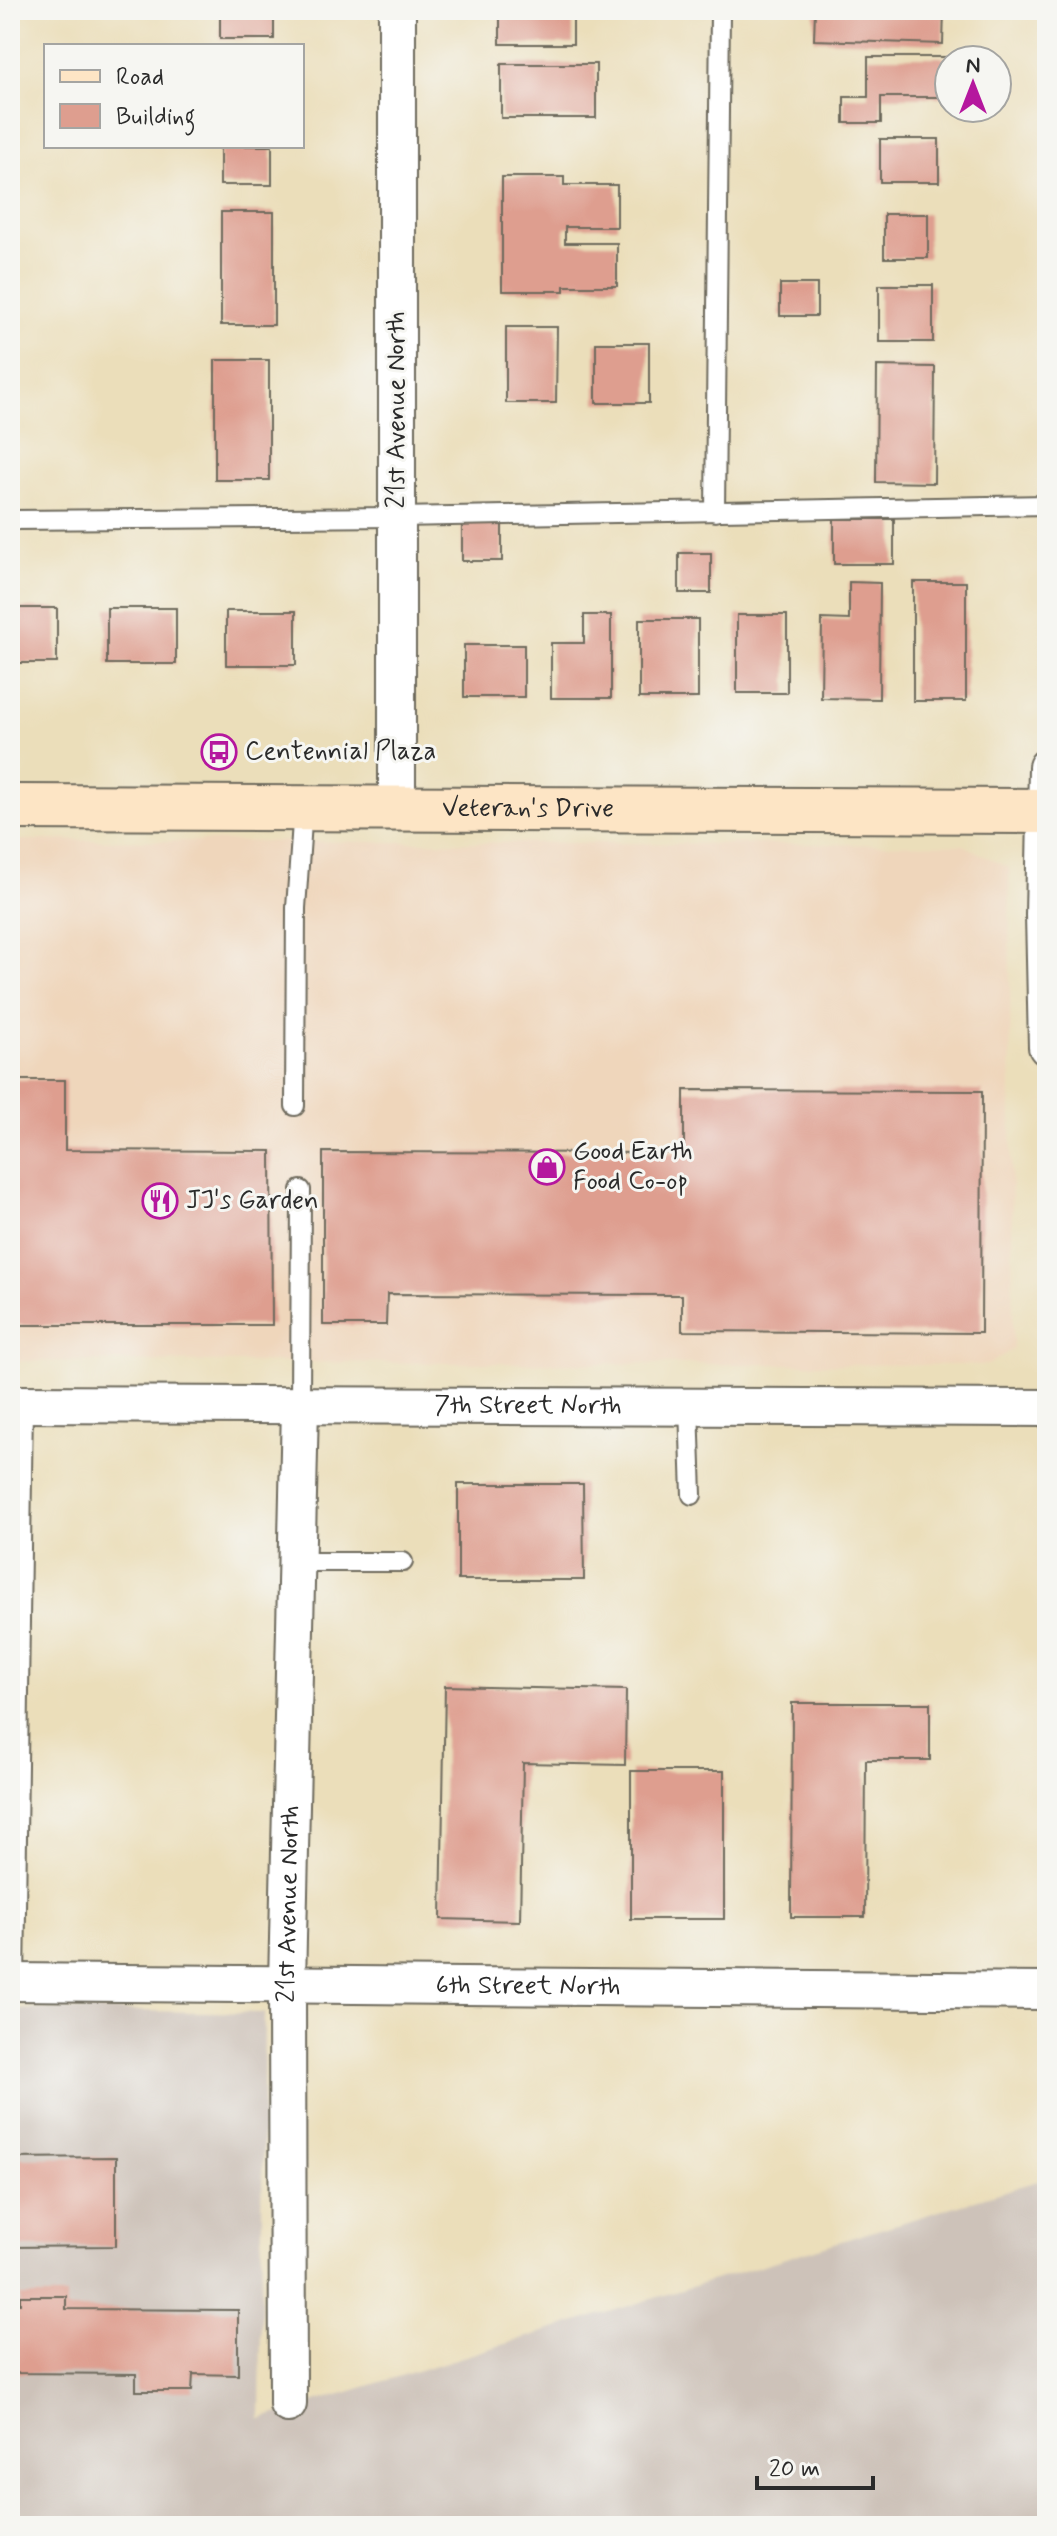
<svg xmlns="http://www.w3.org/2000/svg" width="1057" height="2536" font-family="Mynerve,sans-serif">
	<style>
		.built { fill: #efd6bb }
		.industrial { fill: #cdc2b9 }
		.building { fill: #de9e8f }
		.lines { fill: none; stroke-linecap: round; stroke-linejoin: round }
		.lane-casing { stroke: #6e6a5d; stroke-width: 22 }
		.street-casing { stroke: #6e6a5d; stroke-width: 40 }
		.secondary-casing { stroke: #6e6a5d; stroke-width: 48 }
		.lane { stroke: #fff; stroke-width: 18 }
		.street { stroke: #fff; stroke-width: 36 }
		.secondary { stroke: #fde5c5; stroke-width: 44 }
		.labels { text-anchor: middle; dominant-baseline: central; stroke-width: 6; stroke-linejoin: round; paint-order: stroke }
		.street-label { font-size: 26px; fill: #2b2b2b; stroke: #f6f6f2 }
		.poi-label { font-size: 26px; fill: #2b2b2b; stroke: #f6f6f2; text-anchor: start }
	</style>
	<rect width="100%" height="100%" fill="#f6f6f2"/>
	<filter id="ink" filterUnits="userSpaceOnUse"><feTurbulence type="fractalNoise" baseFrequency=".0125" numOctaves="2"/><feDisplacementMap in="SourceGraphic" scale="16" xChannelSelector="R" yChannelSelector="G"/><feConvolveMatrix kernelMatrix="1 2 1 2 8 2 1 2 1" color-interpolation-filters="sRGB"/></filter>
	<filter id="wash" filterUnits="userSpaceOnUse"><feTurbulence type="fractalNoise" baseFrequency=".006" numOctaves="4" result="noise"/><feDisplacementMap in="SourceGraphic" scale="32" xChannelSelector="R" yChannelSelector="G"/><feGaussianBlur stdDeviation="1.8" result="paint"/><feColorMatrix in="noise" values="0 0 0 0 0 0 0 0 0 0 0 0 0 0 0 0 0 1.4 0 .05"/><feComposite in="paint" operator="in"/></filter>
	<g filter="url(#wash)">
		<rect width="100%" height="100%" fill="#ebdeba"/>
		<path class="built" d="M10 840 963 845 1009 868 1013 1349 988 1365 10 1361Z"/>
		<path class="industrial" d="M10 2009 264 2013 260 2419 1047 2178V2526H10Z"/>
		<g id="blocks">
			<path class="building" d="M220 10H274V39H220Z
				M500 10H573V44H500Z
				M815 10H944L943 44 814 40Z
				M868 57H949V97H881V123H844V97H868Z
				M501 64H596V118H501Z
				M880 139H939V182H880Z
				M220 146H272V185H220Z
				M502 177H564V185H617V227H565V243H617V286H564V291H502Z
				M221 212H274V325H221Z
				M884 214H928V258H884Z
				M780 284H817V316H780Z
				M879 285H933V342H879Z
				M506 327H557L556 403H506Z
				M596 343H649V403H596Z
				M215 360H269V480H215Z
				M877 366 935 367 934 483 876 482Z
				M834 519H894V564H834Z
				M462 521H502V561H462Z
				M679 553H711V593H679Z
				M849 582 880 583 879 699 821 698 822 619 849 620Z
				M913 582H966V701H913Z
				M10 608H57V663H10Z
				M107 608H176V664H107Z
				M226 611H296V665H226Z
				M584 615H611V698H551V643H584Z
				M737 615H787V693H737Z
				M639 619H698V698H639Z
				M464 645H524V697H464Z
				M10 1080H65V1150L271 1151 272 1325H10Z
				M684 1090 982 1091 981 1333 682 1331V1295L387 1294 386 1325H323V1152L684 1153Z
				M458 1484H583L584 1580H458Z
				M445 1686 626 1690 625 1765 523 1763 520 1921 441 1919Z
				M792 1703H930V1760H866L865 1917H791Z
				M631 1771H724V1919H631Z
				M116 2157V2246L10 2247V2158Z
				M20 2296H66V2309L238 2310V2375L193 2374 192 2391H136V2374L10 2373V2304H20Z"/>
		</g>
	</g>
	<g filter="url(#ink)">
		<use href="#blocks" fill-opacity="0" stroke="#6e6a5d" stroke-width="2"/>
		<g class="lines">
			<defs>
				<path id="lane" d="M715 512 720 10
					M10 520 398 517 1047 505
					M295 1106 296 908 303 808
					M300 1406 301 1190
					M689 1407 692 1495
					M296 1562H403
					M15 1982 23 1404"/>
				<g id="street">
					<path d="M397 10V809"/>
					<path d="M1047 767 1044 915 1047 1047"/>
					<path id="s1" d="M10 1404 1047 1408"/>
					<path id="s2" d="M10 1982 1047 1991"/>
					<path id="s3" d="M288 2404 287 1983 300 1406"/>
				</g>
				<g id="secondary">
					<path id="s4" d="M10 807 1047 811"/>
				</g>
			</defs>
			<use href="#lane" class="lane-casing"/>
			<use href="#street" class="street-casing"/>
			<use href="#secondary" class="secondary-casing"/>
			<use href="#lane" class="lane"/>
			<use href="#street" class="street"/>
			<use href="#secondary" class="secondary"/>
		</g>
	</g>
	<defs>
		<symbol id="bus-ring" viewBox="-11 -11 22 22"><circle r="9.5" fill="#f6f6f2" stroke="#b5179e" stroke-width="1.5"/><path d="M-5-6H5V4H4V6H2V4H-2V6H-4V4H-5ZM-3.5-4V0h7V-4ZM-3.5 1.2v1.5H-2V1.2ZM2 1.2v1.5H3.5V1.2Z" fill="#b5179e"/></symbol>
		<symbol id="shop-ring" viewBox="-11 -11 22 22"><circle r="9.5" fill="#f6f6f2" stroke="#b5179e" stroke-width="1.5"/><path d="M-5-2.5h2.3a2.7 3.5 0 0 1 5.4 0H5L5.5 6h-11ZM-1.5-2.5h3a1.5 2.3 0 0 0-3 0Z" fill="#b5179e"/></symbol>
		<symbol id="restaurant-ring" viewBox="-11 -11 22 22"><circle r="9.5" fill="#f6f6f2" stroke="#b5179e" stroke-width="1.5"/><path d="M-5-6h1v4h1v-4h1v4h1v-4h1v5L-1.5 .5V6h-2V.5L-5-1ZM5-6V6H3V1.5H1.5Q1.5-4 5-6Z" fill="#b5179e"/></symbol>
	</defs>
	<g fill-rule="evenodd">
		<use href="#bus-ring" x="199" y="732" width="40" height="40"/>
		<use href="#shop-ring" x="527" y="1147" width="40" height="40"/>
		<use href="#restaurant-ring" x="140" y="1181" width="40" height="40"/>
	</g>
	<g class="labels">
		<g class="street-label">
			<text transform="translate(397 410) rotate(-90)">21st Avenue North</text>
			<text stroke="none"><textPath href="#s4" startOffset="518">Veteran's Drive</textPath></text>
			<text stroke="none"><textPath href="#s1" startOffset="518">7th Street North</textPath></text>
			<text stroke="none"><textPath href="#s3" startOffset="500">21st Avenue North</textPath></text>
			<text stroke="none"><textPath href="#s2" startOffset="518">6th Street North</textPath></text>
		</g>
		<g class="poi-label">
			<text x="245" y="752">Centennial Plaza</text>
			<text x="573" y="1152">Good Earth<tspan x="573" dy="30">Food Co-op</tspan></text>
			<text x="186" y="1201">JJ's Garden</text>
		</g>
	</g>
	<rect width="1057" height="2536" fill="none" stroke="#f6f6f2" stroke-width="40"/>
	<rect x="44" y="44" width="260" height="104" fill="#f6f6f2" stroke="#a5a5a2" stroke-width="2"/>
	<rect x="60" y="70" width="40" height="12" fill="#fde5c5" stroke="#a5a5a2" stroke-width="2"/>
	<text x="116" y="84" font-size="24" fill="#2b2b2b">Road</text>
	<rect x="60" y="104" width="40" height="24" fill="#de9e8f" stroke="#a5a5a2" stroke-width="2"/>
	<text x="116" y="124" font-size="24" fill="#2b2b2b">Building</text>
	<g transform="translate(973 84)"><circle r="38" fill="#f6f6f2" stroke="#a5a5a2" stroke-width="2"/>
	<path d="M0-6L14 30L0 20L-14 30Z" fill="#b5179e"/>
	<text y="-12" font-size="22" font-weight="bold" text-anchor="middle" fill="#2b2b2b">N</text>
	</g>
	<path d="M757 2476v12h116v-12" fill="none" stroke="#2b2b2b" stroke-width="4"/>
	<text x="769" y="2476" font-size="24" fill="#2b2b2b" stroke="#f6f6f2" stroke-width="6" paint-order="stroke">20 m</text>
</svg>
